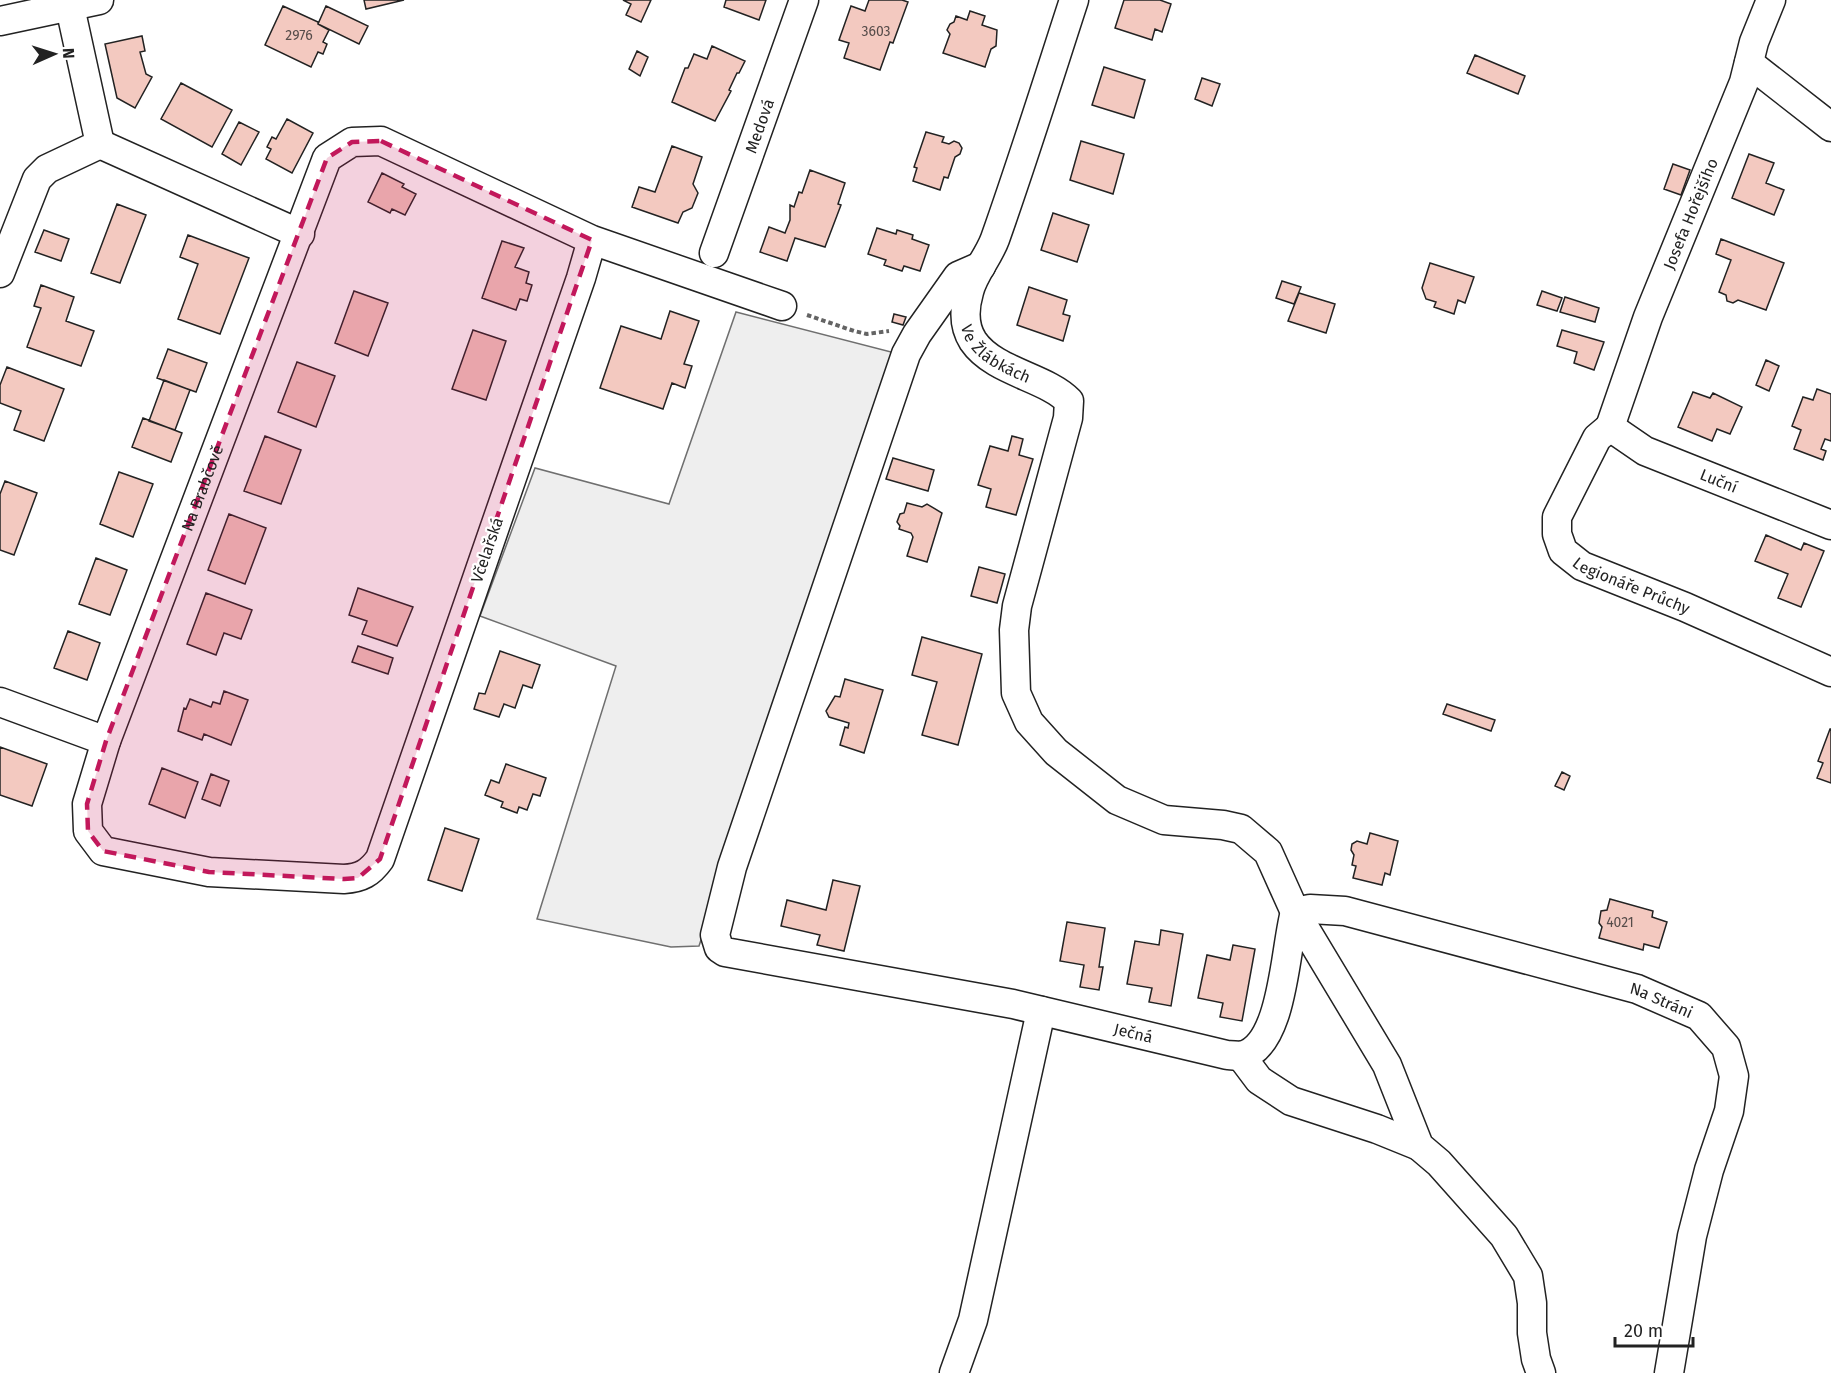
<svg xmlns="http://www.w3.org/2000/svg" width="1831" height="1373" font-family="'Fira Sans',sans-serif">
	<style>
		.green { fill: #eee; stroke: #6f6f6f; stroke-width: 1.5 }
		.building { fill: #f3c9c0; stroke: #222; stroke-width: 1.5 }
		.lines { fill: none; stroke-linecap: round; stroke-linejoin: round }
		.minor-casing { stroke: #222; stroke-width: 31 }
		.path { stroke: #646464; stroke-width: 4; stroke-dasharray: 4.5 3; stroke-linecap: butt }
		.minor { stroke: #fff; stroke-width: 28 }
		.marked { fill: #c2185b; fill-opacity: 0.2; stroke: #c2185b; stroke-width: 4.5; stroke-dasharray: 12 8; stroke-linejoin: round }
		.labels { text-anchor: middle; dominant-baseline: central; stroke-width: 4.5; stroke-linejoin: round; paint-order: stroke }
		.number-label { font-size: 14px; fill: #564c4a }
		.street-label { font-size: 16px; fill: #222; stroke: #fff }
	</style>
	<rect width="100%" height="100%" fill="#fff"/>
	<path class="green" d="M736 312 895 353 699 946 671 947 537 919 616 666 480 616 535 468 669 504Z"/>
	<path class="building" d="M364 0H404L366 9Z
		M623 0H651L641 22 626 15 631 4Z
		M726 0H766L759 20 724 7Z
		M869 0H902L908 2 893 43 890 42 880 70 844 58 849 43 839 40 851 6 865 11Z
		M1124 0H1160L1171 4 1162 32 1155 29 1152 40 1115 28Z
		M283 6 318 22V24L329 30 323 42 327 44 323 54 318 52 311 67 265 45Z
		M326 6 368 26 359 44 318 24Z
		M970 11 985 16 982 25 997 30 996 46 991 49 985 67 943 53 950 34 947 30 950 24 954 22 956 16 967 20Z
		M142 36 145 51 140 52 146 74 152 77 135 108 117 98 105 44Z
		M712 46 745 61 739 73H737L729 90 731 91 715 121 672 102 685 68H688L694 54 707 59Z
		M637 51 648 57 640 76 629 69Z
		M1475 55 1525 76 1518 94 1467 73Z
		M1104 67 1145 80 1134 118 1092 105Z
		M1202 78 1220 84 1212 106 1195 99Z
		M181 83 232 110 212 147 161 119Z
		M287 119 313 133 292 173 266 159 271 149 267 147 272 137 276 139Z
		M239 122 259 132 241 165 222 154Z
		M926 132 944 137 942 142 949 144 954 141 959 143 962 148 960 154 955 157 948 178 944 177 940 190 913 181 917 168 914 167Z
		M1081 141 1124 154 1113 194 1070 180Z
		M672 146 702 157 693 184 698 193 692 208 683 212 678 223 632 207 639 187 655 192Z
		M1749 154 1774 163 1766 183 1784 190 1774 215 1732 198Z
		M1673 164 1690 170 1681 195 1664 189Z
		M810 170 845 183 838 204 841 205 825 247 795 238 787 261 760 252 769 227 785 233 790 220V205L794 207 799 192 802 193Z
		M382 173 404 184 402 187 416 194 405 215 392 209 390 213 368 202Z
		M117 204 146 215 120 283 91 273Z
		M1053 213 1089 225 1077 262 1041 250Z
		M877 228 896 234 897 230 913 235 912 239 929 245 920 271 904 266 902 271 884 265 886 260 868 254Z
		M44 230 69 239 61 261 35 252Z
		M188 235 249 258 220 334 178 319 198 264 180 257Z
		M1721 239 1784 263 1766 310 1738 300 1733 303 1727 301 1726 295 1719 292 1731 260 1716 254Z
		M502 241 524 248 515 267 529 272 526 283 532 285 527 301 520 299 516 310 482 298Z
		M1430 263 1474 277 1465 303 1458 300 1454 314 1434 307 1436 302 1426 299 1422 288Z
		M1282 281 1301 287 1294 304 1276 298Z
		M41 285 74 297 66 321 94 331 81 366 27 347 41 308 34 306Z
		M1029 287 1067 300 1063 314 1070 316 1063 341 1017 325Z
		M354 291 388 303 368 356 335 343Z
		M1542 291 1562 298 1557 311 1537 305Z
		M1299 293 1335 304 1326 333 1288 321Z
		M1565 297 1599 308 1595 322 1560 312Z
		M670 311 699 321 684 364 692 366 685 388 672 383 663 409 600 388 621 326 661 339Z
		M894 314 906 317 903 325 892 322Z
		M473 330 506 341 486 400 452 389Z
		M1562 330 1604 342 1594 370 1574 363 1577 352 1557 346Z
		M168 349 207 363 196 392 157 378Z
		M1766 360 1779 366 1769 391 1756 385Z
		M297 362 335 376 316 427 278 412Z
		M7 367 64 389 44 441 14 430 21 411 0 403V385Z
		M164 380 190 390 175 430 149 421Z
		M1817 389 1831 394V441L1825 439 1821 449 1826 451 1823 460 1794 449 1801 430 1792 426 1803 397 1813 400Z
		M1693 392 1710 398 1713 393 1742 407 1730 434 1717 429 1712 441 1678 427Z
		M143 418 182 433 171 462 132 447Z
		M265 436 301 450 281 504 244 491Z
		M1012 436 1023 439 1019 455 1033 459 1016 515 986 507 991 489 978 485 990 446 1008 451Z
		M893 458 934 470 928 491 886 479Z
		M119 472 153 484 133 537 100 524Z
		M5 481 37 493 14 555 0 550V494Z
		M907 503 922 507 927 504 942 513 927 562 907 556 913 537 911 533 899 529 900 526 897 522 900 514 904 513Z
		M229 514 266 528 245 584 208 570Z
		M1766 535 1801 550 1804 543 1824 551 1801 607 1778 598 1788 574 1755 561Z
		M96 558 127 570 110 615 79 604Z
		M979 567 1005 574 997 603 971 596Z
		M358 588 413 607 397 646 362 634 367 621 349 615Z
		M206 593 252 610 241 639 224 633 216 655 187 644Z
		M68 631 100 643 87 680 54 668Z
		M922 637 982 654 958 745 922 735 937 682 912 675Z
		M358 646 393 658 388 674 352 662Z
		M500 651 540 665 532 688 523 685 515 708 504 704 499 717 474 709 479 693 485 694Z
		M845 679 883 690 864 753 840 745 845 727 848 728 849 723 829 717 826 711 835 696 840 697Z
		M224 691 248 700 231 745 204 734 202 740 178 731 184 708 186 709 190 699 211 707 213 702 220 704Z
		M1447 704 1495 720 1491 731 1443 714Z
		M1830 729H1831V783L1817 778 1823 763 1818 761Z
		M0 747 47 764 32 806 0 795Z
		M506 764 546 778 540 796 533 794 527 810 519 807 517 813 501 807 503 802 485 795 491 780 499 783Z
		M162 768 198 782 185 818 149 804Z
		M1562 772 1570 776 1564 790 1555 786Z
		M211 774 229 781 220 806 202 799Z
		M445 828 479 839 462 891 428 880Z
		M1370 833 1398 841 1390 875 1385 873 1382 885 1353 878 1356 866 1352 865 1354 855 1351 850 1352 844 1357 841 1367 844Z
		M833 880 860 886 844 951 817 945 820 935 781 926 787 900 826 910Z
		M1610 899 1653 911 1652 917 1667 922 1659 948 1644 944 1643 950 1599 938 1602 927 1599 923 1601 911 1607 910Z
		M1067 922 1105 928 1099 967H1103L1099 990 1080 987 1084 965 1060 961Z
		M1161 930 1183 934 1171 1006 1149 1002 1152 988 1127 984 1135 941 1159 945Z
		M1233 945 1255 949 1242 1021 1220 1017 1223 1003 1198 998 1207 955 1230 960Z"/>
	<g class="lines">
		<defs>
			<g id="minor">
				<path id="s1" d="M1074 0C1048 80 1023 160 995 239 988 258 973 274 969 292 964 309 964 327 973 341 994 372 1046 377 1069 401L1068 418 1017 606 1014 630 1016 693 1029 722 1056 752 1117 800 1164 820 1223 825 1241 829 1268 852 1295 912 1387 1065 1419 1146 1439 1163 1504 1236 1528 1276 1532 1303V1333L1536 1359 1541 1373"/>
				<path d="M0 21 99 0"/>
				<path d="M1749 63 1831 127"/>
				<path d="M100 144 300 234"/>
				<path id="s2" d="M592 240 581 278 380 859C370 873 361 878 344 879L209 872 103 851 88 831 87 804 106 741 327 158 352 142 381 141 592 240 782 306"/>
				<path id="s3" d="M714 253 804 0"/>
				<path id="s4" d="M981 266 958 276 917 334 906 354 732 867 715 935 719 948 725 952 1013 1004 1227 1055C1231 1055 1237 1056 1241 1056 1284 1047 1285 946 1295 912L1310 909 1345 911 1637 989 1699 1016 1726 1047 1734 1076 1729 1111 1709 1170 1692 1236 1669 1373"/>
				<path d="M0 273 37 179 47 169 100 144 70 7"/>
				<path id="s5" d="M1610 427 1648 317 1744 82 1754 42 1771 0"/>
				<path id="s6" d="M1610 427 1597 438 1557 517V534L1563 551 1582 566 1685 607 1831 672"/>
				<path id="s7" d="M1610 427 1645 451 1831 525"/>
				<path d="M0 702 106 741"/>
				<path d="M1241 1056 1259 1080 1291 1101 1377 1129 1419 1146"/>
				<path d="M954 1373 973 1320 1041 1011"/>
			</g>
		</defs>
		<use href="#minor" class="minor-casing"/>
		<path class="path" d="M807 315 854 331 867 334 889 331"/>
		<use href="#minor" class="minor"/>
	</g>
	<path class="marked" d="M381 141 592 240 380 859 358 878 344 879 209 872 103 851 88 831 87 804 106 741 327 158 352 142Z"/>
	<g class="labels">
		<g class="number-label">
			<text x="876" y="31">3603</text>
			<text x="299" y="35">2976</text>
			<text x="1620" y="922">4021</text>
		</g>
		<g class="street-label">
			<text stroke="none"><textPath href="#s3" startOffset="135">Medová</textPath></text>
			<text stroke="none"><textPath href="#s5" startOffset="228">Josefa Hořejšího</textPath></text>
			<text stroke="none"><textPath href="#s1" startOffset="387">Ve Žlábkách</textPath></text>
			<text stroke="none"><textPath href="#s7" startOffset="122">Luční</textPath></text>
			<text stroke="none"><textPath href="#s2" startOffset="1329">Na Brabčově</textPath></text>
			<text transform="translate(487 550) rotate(-71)">Včelařská</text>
			<text stroke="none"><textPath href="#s6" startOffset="218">Legionáře Průchy</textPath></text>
			<text stroke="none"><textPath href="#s4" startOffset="1818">Na Stráni</textPath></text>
			<text stroke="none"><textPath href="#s4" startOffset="1168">Ječná</textPath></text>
		</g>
	</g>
	<g transform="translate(54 54) rotate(87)" stroke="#ffffff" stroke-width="4.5" paint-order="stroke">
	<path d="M0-4.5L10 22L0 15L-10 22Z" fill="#222222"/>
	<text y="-9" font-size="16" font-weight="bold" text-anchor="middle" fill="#222222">N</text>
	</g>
	<path d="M1615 1337v9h78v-9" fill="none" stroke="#222222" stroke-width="3"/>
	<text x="1624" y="1337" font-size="18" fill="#222222" stroke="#ffffff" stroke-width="4.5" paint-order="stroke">20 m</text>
</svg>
